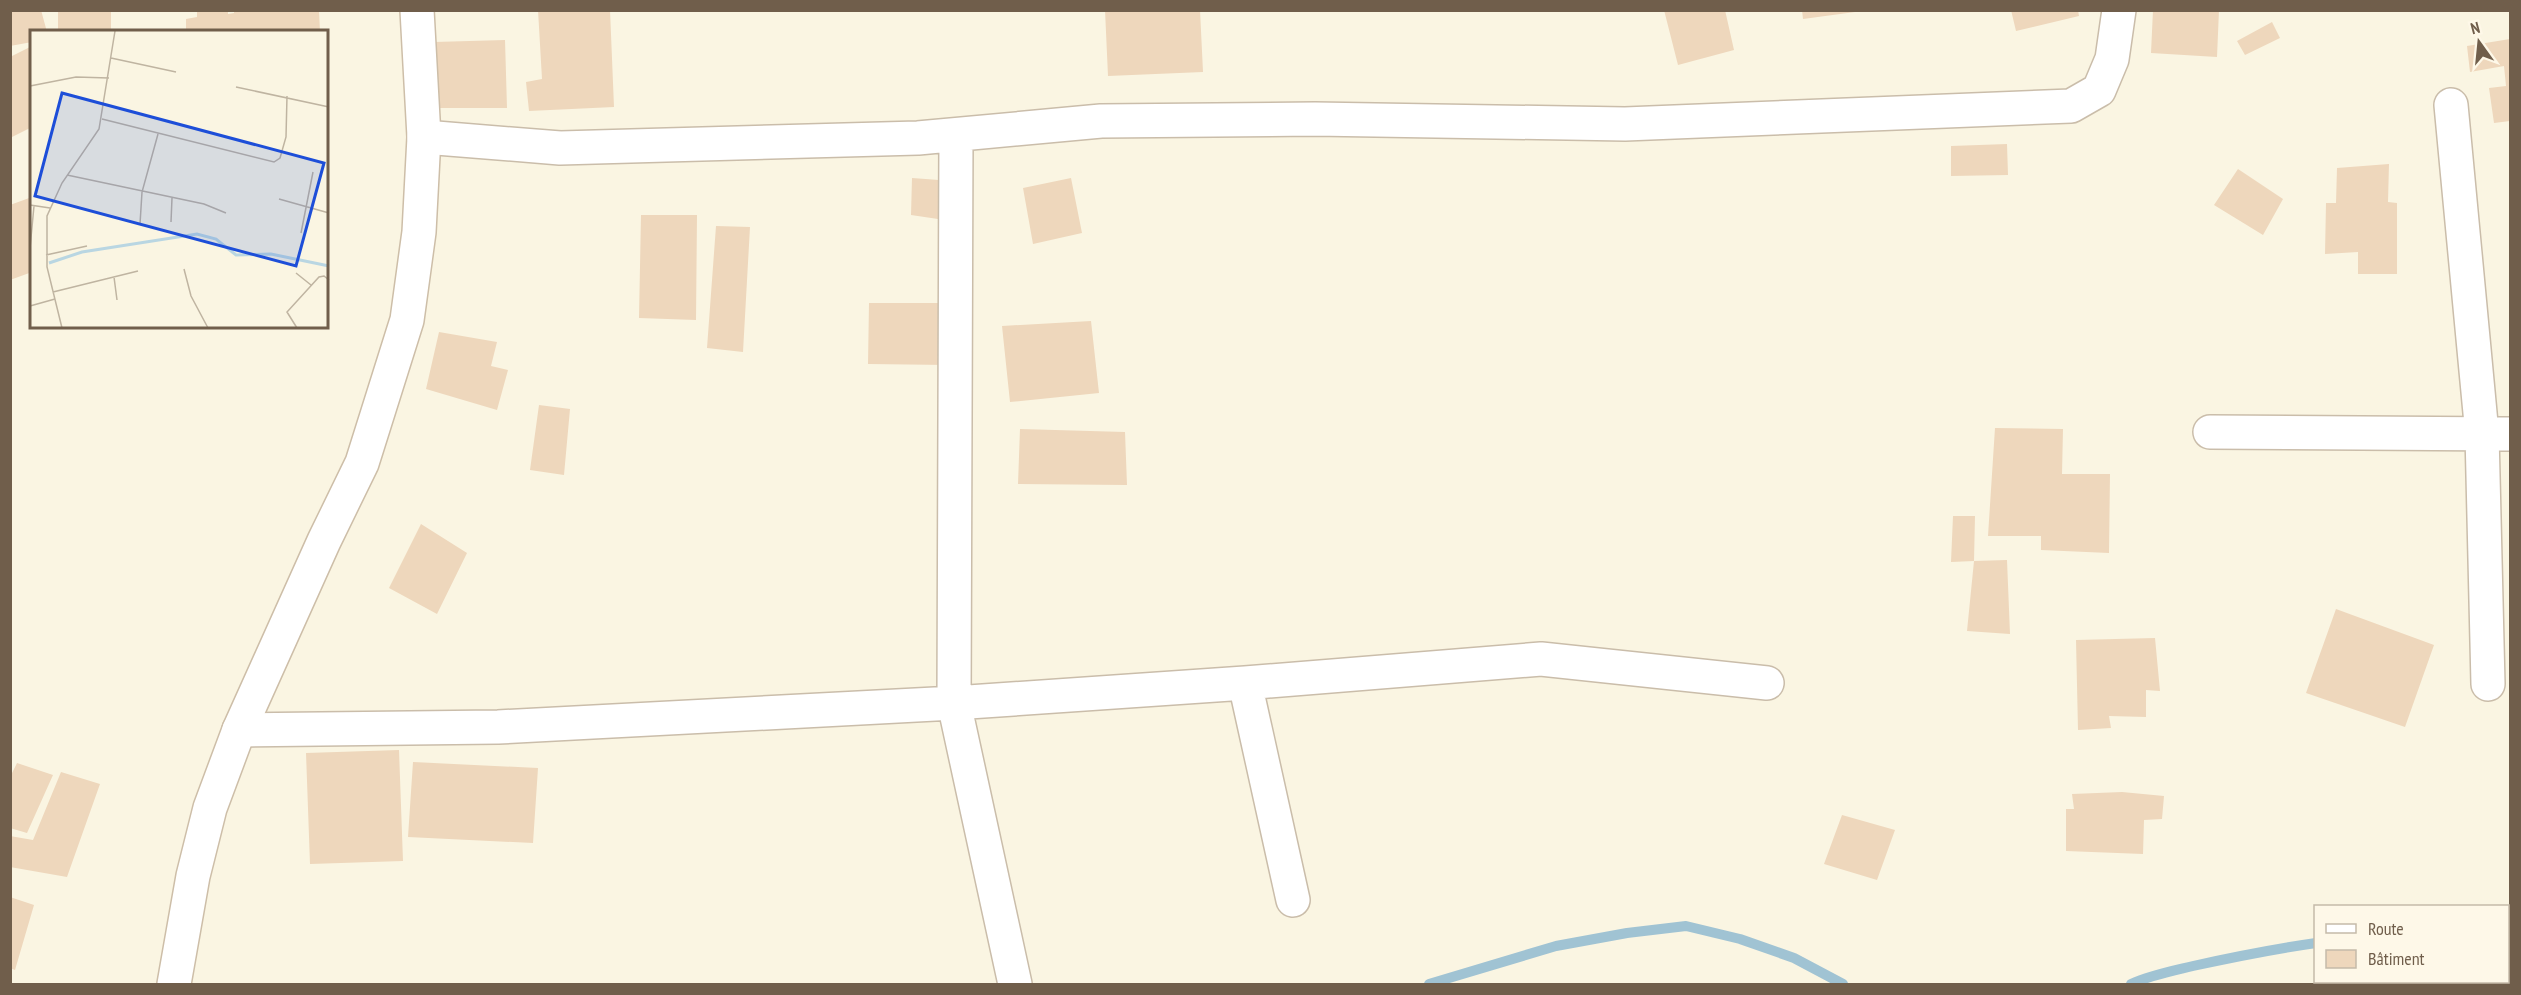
<svg xmlns="http://www.w3.org/2000/svg" width="2521" height="995" font-family="'PT Sans Narrow',sans-serif">
	<style>
		.lines { fill: none; stroke-linecap: round; stroke-linejoin: round }
		.stream { stroke: #a0c3d3; stroke-width: 10 }
		.building { fill: #eed7bc }
		.street-casing { stroke: #cabdaa; stroke-width: 36 }
		.secondary-casing { stroke: #cdbea8; stroke-width: 36 }
		.street { stroke: #fff; stroke-width: 33 }
		.secondary { stroke: #fff; stroke-width: 33 }
		.inset-river { fill: none; stroke: #b9d6e2; stroke-width: 3 }
		.inset-road { fill: none; stroke: #bfb4a1; stroke-width: 1.5 }
		.view { fill: #1d4ed8; fill-opacity: 0.15; stroke: #1d4ed8; stroke-width: 3 }
		.inset-edge { fill: none; stroke: #705e4b; stroke-width: 3 }
	</style>
	<rect width="100%" height="100%" fill="#faf5e2"/>
	<g class="lines">
		<path class="stream" d="M2508 939H2510
			M1429 984 1556 946 1627 933 1686 926 1740 939 1794 958 1843 984
			M2131 984C2151 975 2172 971 2193 966 2234 957 2274 949 2316 943"/>
	</g>
	<path class="building" d="M10 10H41L47 32H32V42L10 46Z
		M58 10H111V32H58Z
		M197 10H228V14L234 13V10H319L320 32H186V19L197 17Z
		M538 10H610L614 107 529 111 526 82 542 79Z
		M1105 10H1200L1203 72 1108 76Z
		M1664 10H1725L1734 50 1678 65Z
		M1802 10H1855V12L1803 19Z
		M2011 10H2078L2079 16 2016 31Z
		M2153 10H2219L2217 57 2151 53Z
		M2272 22 2280 38 2245 55 2237 41Z
		M2510 39V121L2494 123 2489 88 2506 86 2504 66 2470 72 2467 46Z
		M505 40 507 108H434V42Z
		M32 46V127L10 138V57Z
		M2007 144 2008 175 1951 176V146Z
		M2389 164 2388 202 2397 203V274H2358V252L2325 254 2326 203H2336L2337 168Z
		M2238 169 2283 199 2263 235 2214 205Z
		M912 178 939 180 938 219 911 215Z
		M1071 178 1082 233 1033 244 1023 188Z
		M32 197V272L10 280V205Z
		M641 215H697L696 320 639 318Z
		M716 226 750 227 743 352 707 348Z
		M869 303H949L948 365 868 364Z
		M1091 321 1099 393 1010 402 1002 326Z
		M439 332 497 342 491 366 508 370 497 410 426 389Z
		M539 405 570 409 564 475 530 470Z
		M1995 428 2063 429 2062 474H2110L2109 553 2041 550V536H1988Z
		M1020 429 1125 432 1127 485 1018 484Z
		M1953 516H1975L1974 561 1951 562Z
		M421 524 467 553 437 614 389 588Z
		M2007 560 2010 634 1967 631 1974 561Z
		M2336 609 2434 645 2405 727 2306 693Z
		M2155 638 2160 691 2146 690V717L2109 716 2111 728 2078 730 2076 640Z
		M399 750 403 861 310 864 306 753Z
		M413 762 538 768 533 843 408 837Z
		M17 763 53 775 27 833 10 828V777Z
		M61 772 100 784 67 877 10 867V836L33 840Z
		M2122 792 2164 796 2162 819 2144 820 2143 854 2066 851V809H2074L2072 794Z
		M1842 815 1895 830 1877 880 1824 864Z
		M10 897 34 905 15 970 10 968Z
		M2382 982H2444V984H2372Z"/>
	<g class="lines">
		<defs>
			<path id="street" d="M2451 105 2482 434 2488 684
				M956 135 954 703 1015 984
				M424 137 560 148 918 138 1101 121 1315 119 1625 124 2071 106 2099 90 2112 59 2119 10
				M2210 432 2510 434
				M1245 683 1293 900
				M239 730 498 727 954 703 1245 683 1541 659 1767 683"/>
			<path id="secondary" d="M174 984 193 876 210 808 239 730 324 541 362 463 407 320 419 232 424 137 417 10"/>
		</defs>
		<use href="#street" class="street-casing"/>
		<use href="#secondary" class="secondary-casing"/>
		<use href="#street" class="street"/>
		<use href="#secondary" class="secondary"/>
	</g>
	<g transform="translate(30 30)">
		<rect width="298" height="298" fill="#faf5e2"/>
		<path class="inset-river" d="M19 233 52 222 167 204 186 209 206 225 241 224 299 236"/>
		<path class="inset-road" d="M81 28 146 42M0 56 46 47 79 48M206 57 299 77M72 89 244 132 250 128 256 107 257 66M37 145 174 174 196 183M249 169 299 183M0 175 20 178M141 192 142 168M110 194 112 162 128 104M271 203 283 142M0 218 4 176M16 225 57 216M154 239 161 266 178 298M266 243 281 255M84 247 87 270M23 262 108 241M0 276 25 269M32 298 17 237V186L32 153 69 99 85 1M267 298 257 282 289 247 294 246 299 250"/>
		<path class="view" d="M32 63 294 133 266 236 5 166Z"/>
		<rect width="298" height="298" class="inset-edge"/>
	</g>
	<rect width="2521" height="995" fill="none" stroke="#705e4b" stroke-width="24"/>
	<rect x="2314" y="905" width="195" height="78" fill="#fef8e8" stroke="#c5baa9" stroke-width="1.5"/>
	<rect x="2326" y="924" width="30" height="9" fill="#ffffff" stroke="#c5baa9" stroke-width="1.5"/>
	<text x="2368" y="935" font-size="18" fill="#705e4b">Route</text>
	<rect x="2326" y="950" width="30" height="18" fill="#eed7bc" stroke="#c5baa9" stroke-width="1.5"/>
	<text x="2368" y="965" font-size="18" fill="#705e4b">Bâtiment</text>
	<g transform="translate(2479 42) rotate(345)" stroke="#fef8e8" stroke-width="4.5" paint-order="stroke">
	<path d="M0-4.5L10 22L0 15L-10 22Z" fill="#705e4b"/>
	<text y="-9" font-size="16" font-weight="bold" text-anchor="middle" fill="#705e4b">N</text>
	</g>
</svg>
